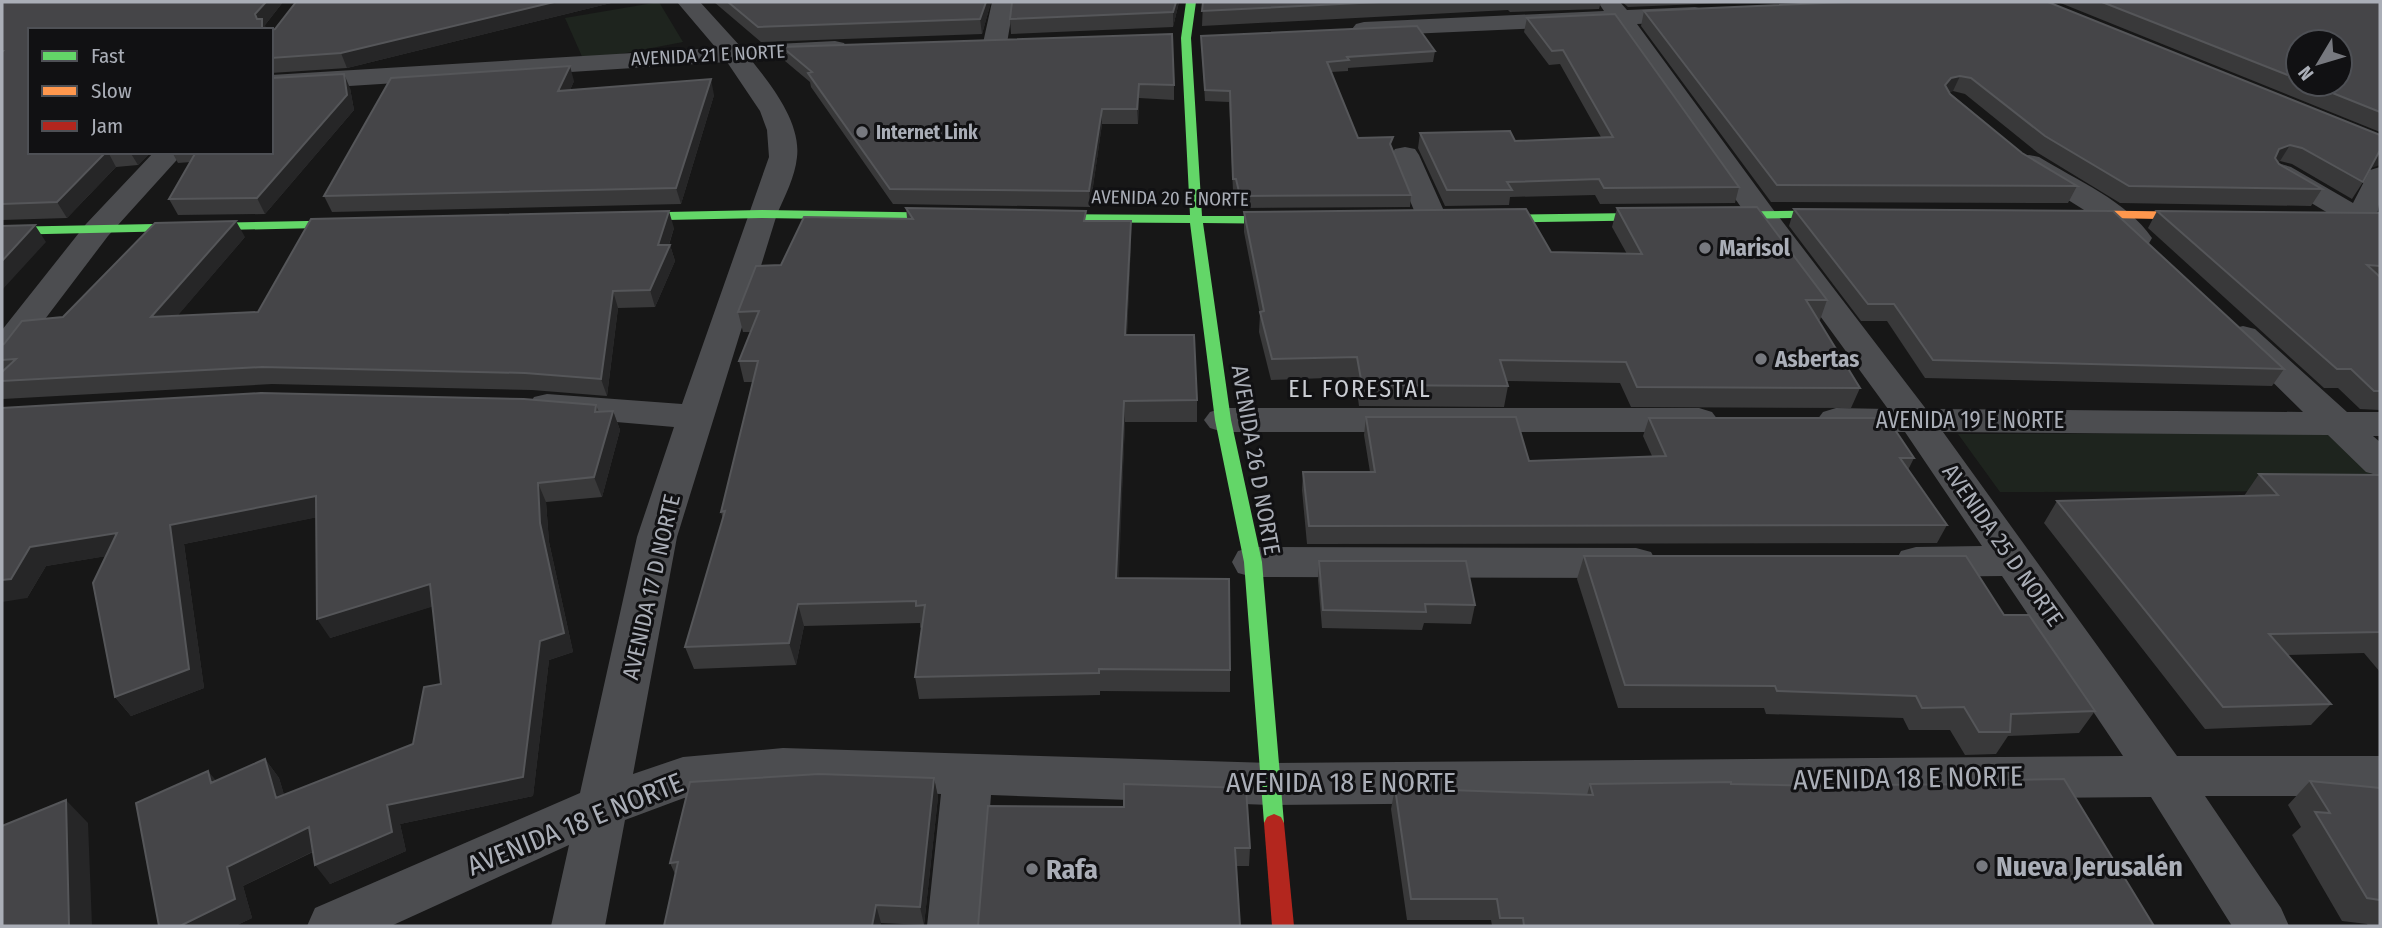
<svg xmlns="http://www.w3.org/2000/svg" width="2382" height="928" font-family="'Fira Sans Condensed',sans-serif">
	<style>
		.green { fill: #1e241e }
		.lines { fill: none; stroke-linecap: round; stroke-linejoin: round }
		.street { fill: #4c4d50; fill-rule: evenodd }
		.fast { fill: #63d668; fill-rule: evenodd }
		.slow { fill: #ff974d; fill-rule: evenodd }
		.jam { fill: #b3261e; fill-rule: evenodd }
		.wall { fill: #39393a; fill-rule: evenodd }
		.shaded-wall { fill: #262627 }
		.building { fill: #454548; stroke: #555659; stroke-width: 2 }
		.poi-dot { fill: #77797f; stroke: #111113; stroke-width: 2.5 }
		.labels { text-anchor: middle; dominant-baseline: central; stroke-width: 6; stroke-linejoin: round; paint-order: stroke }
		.far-street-label { font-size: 19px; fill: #aaaeb7; stroke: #111113 }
		.far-poi-label { font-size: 19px; font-weight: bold; fill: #aaaeb7; stroke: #111113; text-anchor: start }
		.poi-label { font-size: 23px; font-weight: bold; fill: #aaaeb7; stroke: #111113; text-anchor: start }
		.street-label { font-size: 23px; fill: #aaaeb7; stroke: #111113 }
		.neighbourhood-label { font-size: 24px; letter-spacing: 2px; fill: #cacdd3; stroke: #111113 }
		.near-street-label { font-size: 28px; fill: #aaaeb7; stroke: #111113 }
		.near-poi-label { font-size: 28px; font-weight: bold; fill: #aaaeb7; stroke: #111113; text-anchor: start }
	</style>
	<rect width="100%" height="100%" fill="#171717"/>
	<path class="green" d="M659 2 683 42 584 61 565 18Z
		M2328 433 2380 483V491L2000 492 1958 434Z"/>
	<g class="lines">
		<path class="street" d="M677 2H700L740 46 835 41 844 43 847 48 844 53 835 55 752 61C772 86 801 123 797 157 795 177 785 196 777 214L677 537 633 774 683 757 783 748 1271 763 2123 756 2002 576 1916 577 1901 573 1895 562 1901 551 1916 547 1982 546 1905 432H1836L1823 428 1817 420 1823 412 1836 408 1888 409 1750 220 1613 25 1364 36 1356 34 1352 29 1356 24 1364 22 1604 11 1598 2H1620L1627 10 1695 7 1703 9 1707 14 1703 19 1695 21 1637 24 1772 208 1926 409 2303 412 2226 336 2231 329 2243 326 2255 329 2347 412H2380V436H2373L2380 442V476L2366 472 2328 435 1943 432 2177 756H2380V796H2205L2281 908 2289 926H2232L2151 797 1271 805 991 795 981 926H927L941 794 783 788 684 798 625 820 605 926H551L569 845 391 926H307L315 908 580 793 637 537 674 427 547 416 534 413 529 405 534 397 547 394 682 404 769 157 767 130 760 111 727 62 271 91V75L716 48Z
			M992 2H1014L1007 43 1004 48 995 50 986 48 983 43Z
			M1405 147 1415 149 1419 155 1448 220 1444 226 1433 229 1422 226 1418 220 1391 155 1395 149Z
			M154 152H184L108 236 14 360 2 363V330L86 224Z
			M2029 155 2039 157C2076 180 2127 201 2152 238L2148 245 2137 247 2126 245 2100 220 2019 169 2015 163 2019 157Z
			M2281 164 2291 167 2353 203 2370 170 2380 167C2380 188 2382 209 2372 226L2361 229 2350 226 2271 179 2267 173 2271 167Z
			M1223 408H1699L1712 412 1718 420 1712 428 1699 432H1223L1210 428 1204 420 1210 412Z
			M1253 547 1636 548 1651 552 1657 563 1651 574 1636 578 1253 577 1238 573 1232 562 1238 551Z"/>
		<path class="fast" d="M1186 2H1196L1191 38 1202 216H1297L1303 220 1297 224 1203 223 1231 420 1262 562 1284 823 1281 829 1274 832 1267 829 1264 823 1244 562 1215 420 1190 223 1035 222 1029 218 1035 214 1190 215 1181 38Z
			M762 210 961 213 967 217 961 221 762 218 619 221 613 217 619 213Z
			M1846 210 1850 211V217L1479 223 1473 219 1479 215Z
			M359 220 365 224 363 227 2 235V227Z"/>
		<path class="slow" d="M2064 210 2207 212 2213 216 2207 220 2060 217V211Z"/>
		<path class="jam" d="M1274 814 1281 817 1284 823 1294 926H1272L1264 823 1267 817Z"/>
	</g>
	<path class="wall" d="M2 2H283L265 25 30 152H151L138 165 116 167 67 218 2 220Z
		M615 2 347 68 271 73V30Z
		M714 2H991L982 34 761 42Z
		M1179 2 1173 27 1011 34 1010 19Z
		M1203 2H1601L1599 9 1510 12 1508 10 1202 26Z
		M1622 2H1750L1628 7Z
		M1847 2 2370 168 2363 182 2352 199 2292 164 2280 161 2278 162 2322 189 2311 206 2120 203 2038 153 1965 94 1953 91 1949 92 2022 153 2077 186 2068 203 1771 202 1641 26 1644 11Z
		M2058 2H2380V132ZM2298 42 2340 84H2298Z
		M1527 18 1739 187 1735 203 1600 204 1595 195 1510 197 1509 205 1445 206 1418 148 1420 133 1515 141 1601 137 1560 64 1549 65 1524 32Z
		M1201 36 1435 51 1433 62 1348 68V71L1331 72 1358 138 1392 149 1411 195 1410 207 1239 208 1236 191H1233L1229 102 1205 101Z
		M782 47 1174 85V100L1139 98 1138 124H1102L1090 207 893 204 811 87 810 82 785 61Z
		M574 81 570 90 714 95 681 204 332 212 324 196Z
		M350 88 354 110 265 214 178 215 169 199 191 162 178 163 172 152H271Z
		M906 208 1086 221H1131V241L1127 335 1197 400V422H1125L1118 578 1230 670V692L1100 691V695L919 699 915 677 922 627 920 628V623L804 626 796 665 694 669 685 647 723 519 721 512 753 382H744L739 361 751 332H743L738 312 781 265 907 218Z
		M1617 208 1827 300 1820 320H1818L1860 388 1851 408 1631 407 1620 383 1506 381 1508 386 1504 407 1359 406 1355 377 1271 380 1259 332 1260 314 1244 232V212L1551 252 1627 254 1612 227Z
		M1794 209 2284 369 2272 386 1925 378 1887 321H1861L1789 226Z
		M2157 211 2380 213V410L2360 409 2338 388H2324L2148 228Z
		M674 228 669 245H670L675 261 655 307 618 308 607 396 532 390 272 384 3 399 2 397V345L245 237 177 316 258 312Z
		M596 405 599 412 613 411 620 430 602 497 546 502 549 542 573 652 549 660 533 796 400 824 406 851 330 884 313 852 243 886 252 918 235 926H159L216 781 265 759 279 778 284 795 413 744 441 684 433 606 330 638 317 517 184 544 204 688 131 716 115 697 106 556 46 566 27 598 2 408Z
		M1366 417 1529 461 1652 456 1643 436 1649 418 1914 458 1908 470 1947 525 1937 543 1307 544 1302 490 1303 472H1370L1364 435Z
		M2259 474 2380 475V672L2364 653 2288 655 2331 704 2311 725 2205 729 2044 523 2057 501 2244 496Z
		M1584 556 2004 615 2095 711 2079 733 2008 736 1996 754 1965 755 1950 730H1909L1903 718 1766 714 1764 708H1618L1577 579Z
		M1319 561 1475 605 1471 624 1424 623 1422 630 1322 628 1318 580Z
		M934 778 938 797 924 925 881 923 675 874 670 863Z
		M2006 780 2154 926H1492L1491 920H1407L1391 809 1395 788 1587 795 1590 784 1860 787 1861 785 2003 784Z
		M2310 781 2380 788V926H2368L2367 924 2342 921 2292 835 2301 827 2288 805Z
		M988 806 1250 848 1249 866H1236L980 909Z"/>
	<path class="shaded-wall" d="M266 2H283L265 25 267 30H262L255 14Z
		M554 2H615L347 68 341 53Z
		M986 2H991L982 34 980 19Z
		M1176 2H1179L1173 27V12Z
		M570 66 574 81 563 106 558 91Z
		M344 74 350 88 354 110 265 214 257 198Z
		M1960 76 1953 91 1944 93 1945 85 1951 78Z
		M711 79 714 95 681 204 676 188Z
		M1139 84V98L1138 124 1137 109Z
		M1102 109V124L1090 207 1089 191Z
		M2290 145 2280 161 2269 166 2279 149Z
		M106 152H108L116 167 67 218 57 202Z
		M130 152H151L138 165Z
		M2379 152H2380V165L2368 169Z
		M669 211 674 228 666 253 670 245 675 261 655 307 650 290 658 245Z
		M236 221 245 237 162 334 151 317Z
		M1131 221V241L1126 356 1125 335Z
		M35 225 46 242 2 290V261Z
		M613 291 618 308 607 396 601 379Z
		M1124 401 1125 422 1118 600 1116 578Z
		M613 411 620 430 602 497 594 477Z
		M538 483 546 502 549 542 573 652 549 660 533 796 400 824 406 851 330 884 315 865 387 805 540 523Z
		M316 496 328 515 184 544 204 688 131 716 115 697 170 525Z
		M117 533 131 552 46 566 27 598 2 602V580L30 547Z
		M430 584 441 604 330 638 317 619Z
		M798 604 804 626 796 665 789 643Z
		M265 759 279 778 291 817 276 798Z
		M208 771 224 790 211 783Z
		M934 778 938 797 924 925 920 907Z
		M66 800 88 823 92 926H69Z
		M309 827 324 846 243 886 252 918 235 926H180L227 867Z
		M876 905 881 923V926H872Z"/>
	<path class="building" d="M2 2H266L255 14 257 19H262V30H30V152H106L57 202 2 204V52L3 51H2Z
		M296 2H554L341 53 271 58V30L275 29Z
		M728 2H986L980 19 758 27Z
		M1012 2H1176L1173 12 1010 19Z
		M1203 2H1380L1202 11Z
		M1847 2H2048L2380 135V152H2379L2363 182 2302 148 2290 145 2279 149 2275 158 2279 164 2322 189 2129 186 2045 136 1971 78 1960 76 1951 78 1945 85 1950 94 2022 153 2077 186 1777 185 1644 11Z
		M2102 2H2380V112L2310 84H2340V42H2298V79Z
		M1615 14 1739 187 1604 188 1599 179 1507 182 1512 190H1447L1420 133 1510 131 1515 141 1613 137 1563 50 1552 51 1527 18Z
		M1417 26 1435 51 1347 57 1349 60 1327 62 1358 138 1393 137 1390 144 1411 195 1240 196 1236 179H1233L1230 91 1205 90 1201 36Z
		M1172 34 1174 85 1139 84 1137 109H1102L1089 191 890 189 808 73 812 72 782 47Z
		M570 66 558 91 711 79 676 188 324 196 391 78Z
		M344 74 347 95 257 198 169 199 196 152H271V78Z
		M1757 207 1827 300H1806L1860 388 1637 387 1626 362 1500 360 1508 386 1362 385 1357 357 1272 359 1260 312 1264 311 1244 212 1526 209 1551 252 1642 254 1617 208Z
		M906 208 1086 211 1084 221H1131L1125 335H1194L1197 400 1124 401 1116 578 1229 579 1230 670 1099 669V673L915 677 925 605 916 606V601L798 604 789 643 685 647 725 511 721 512 758 361H739L759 311 738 312 756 266 781 265 804 217 913 219Z
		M1794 209 2113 211 2284 369 1933 360 1894 304H1868Z
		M669 211 658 245H670L650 290 613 291 601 379 525 373 262 367 2 381V372L16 359 2 360V345L4 344 22 321 63 317 155 223 236 221 151 317 258 312 311 219Z
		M2157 211 2380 213V266L2367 265 2380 277V391H2374L2351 369H2337Z
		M35 225 2 261V226Z
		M261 393 524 399 596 405 595 412 613 411 594 477 538 483 540 523 564 633 540 641 523 777 387 805 392 832 315 865 309 827 227 867 235 899 180 926H159L136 803 208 771 211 783 265 759 276 798 413 744 424 687 441 684 430 584 317 619 316 496 170 525 189 669 115 697 93 583 117 533 30 547 11 579 2 580V408Z
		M1366 417H1516L1529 461 1666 456 1649 418H1887L1914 458H1900L1947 525 1309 526 1303 472H1375Z
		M2259 474 2380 475V632L2269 634 2331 704 2223 707 2057 501 2278 495Z
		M1584 556H1966L2004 615H2029L2095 711 2011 714 2010 732H1979L1964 707 1922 708 1916 696 1777 691 1775 686 1625 685Z
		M1319 561H1466L1475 605 1425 604 1426 612 1323 610Z
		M819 774 934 778 920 907 876 905 872 926H664L678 862 670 863 690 782Z
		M2064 779 2154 926H1524L1523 918H1500L1497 899H1411L1395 788 1593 795 1590 784 1731 782V784L1862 787 1861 785 2008 784 2006 780Z
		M2310 781 2380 788V900L2367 898 2315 812 2330 813Z
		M1124 784 1246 788 1250 848H1235L1240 926H978L988 806 1124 807Z
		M66 800 69 926H2V826Z"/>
	<g class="poi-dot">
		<circle cx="862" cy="132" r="7"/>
		<circle cx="1705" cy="248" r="7"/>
		<circle cx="1761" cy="359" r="7"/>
		<circle cx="1982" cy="866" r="7"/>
		<circle cx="1032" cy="869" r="7"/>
	</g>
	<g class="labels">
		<g class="far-street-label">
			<text transform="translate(708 55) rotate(-3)">AVENIDA 21 E NORTE</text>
			<text transform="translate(1170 198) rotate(1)">AVENIDA 20 E NORTE</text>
		</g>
		<g class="far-poi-label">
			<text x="876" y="132">Internet Link</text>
		</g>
		<g class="poi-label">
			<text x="1719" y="248">Marisol</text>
			<text x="1775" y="359">Asbertas</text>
		</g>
		<g class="street-label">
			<text x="1970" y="420">AVENIDA 19 E NORTE</text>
			<text transform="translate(1256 460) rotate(80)">AVENIDA 26 D NORTE</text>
			<text transform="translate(2003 545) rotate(55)">AVENIDA 25 D NORTE</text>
			<text transform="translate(651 587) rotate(-77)">AVENIDA 17 D NORTE</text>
		</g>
		<g class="neighbourhood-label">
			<text x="1360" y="389">EL FORESTAL</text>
		</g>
		<g class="near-street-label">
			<text transform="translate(1908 778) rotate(-1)">AVENIDA 18 E NORTE</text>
			<text x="1341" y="782">AVENIDA 18 E NORTE</text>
			<text transform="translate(575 824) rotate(-22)">AVENIDA 18 E NORTE</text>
		</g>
		<g class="near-poi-label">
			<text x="1996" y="866">Nueva Jerusalén</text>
			<text x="1046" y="869">Rafa</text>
		</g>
	</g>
	<rect width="2382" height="928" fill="none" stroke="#aaaeb7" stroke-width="7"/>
	<rect x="28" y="28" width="245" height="126" fill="#111113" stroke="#4e5055" stroke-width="2"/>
	<rect x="42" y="51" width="35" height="10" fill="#63d668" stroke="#4e5055" stroke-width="2"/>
	<text x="91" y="63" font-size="21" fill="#aaaeb7">Fast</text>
	<rect x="42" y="86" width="35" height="10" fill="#ff974d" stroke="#4e5055" stroke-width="2"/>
	<text x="91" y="98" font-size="21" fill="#aaaeb7">Slow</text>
	<rect x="42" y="121" width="35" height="10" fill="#b3261e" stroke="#4e5055" stroke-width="2"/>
	<text x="91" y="133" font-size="21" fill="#aaaeb7">Jam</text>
	<g transform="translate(2319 63) rotate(232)"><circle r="33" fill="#111113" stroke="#4e5055" stroke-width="2"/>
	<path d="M0-5L12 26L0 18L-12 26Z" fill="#77797f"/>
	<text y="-10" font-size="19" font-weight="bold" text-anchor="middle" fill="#aaaeb7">N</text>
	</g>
</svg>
